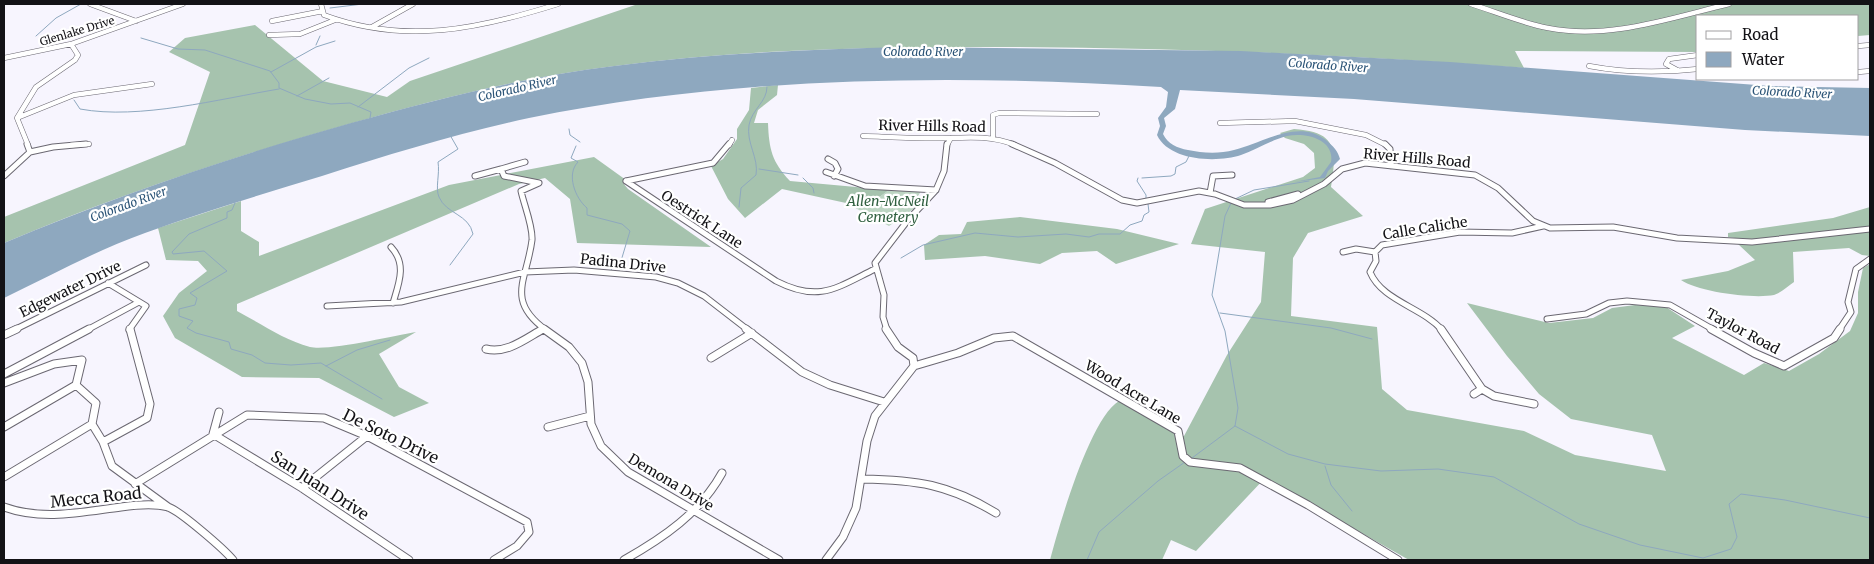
<svg xmlns="http://www.w3.org/2000/svg" width="1874" height="564" font-family="Merriweather,serif">
	<style>
		.green { fill: #bdd5c3 }
		.forest { fill: #a6c3ae }
		.water { fill: #8ea8bf }
		.lines { fill: none; stroke-linecap: round; stroke-linejoin: round }
		.stream { stroke: #8ea8bf; stroke-width: 1 }
		.minor-far2-casing { stroke: #6b6872; stroke-width: 5.5 }
		.minor-far1-casing { stroke: #6b6872; stroke-width: 7 }
		.minor-casing { stroke: #6b6872; stroke-width: 9 }
		.minor-far2 { stroke: #fff; stroke-width: 4.5 }
		.minor-far1 { stroke: #fff; stroke-width: 5 }
		.minor { stroke: #fff; stroke-width: 7 }
		.labels { text-anchor: middle; dominant-baseline: central; stroke-width: 4.5; stroke-linejoin: round; paint-order: stroke }
		.far-street-label { font-size: 11px; fill: #131216; stroke: #fff }
		.far-water-label { font-size: 12px; font-style: italic; fill: #2a5376; stroke: #fff }
		.street-label { font-size: 14px; fill: #131216; stroke: #fff }
		.park-label { font-size: 14px; font-style: italic; fill: #2f5f3f; stroke: #fff }
		.near-street-label { font-size: 16px; fill: #131216; stroke: #fff }
	</style>
	<rect width="100%" height="100%" fill="#f7f5fe"/>
	<path class="green" d="M889 190 921 191 914 203 918 206 889 226 846 203 861 195 874 201Z"/>
	<path class="forest" d="M638 4H1870V35L1858 36V16H1698V52L1515 51 1524 68C1356 55 1188 48 1019 47 884 47 749 48 615 66 525 77 436 99 349 124 232 157 116 196 4 243V217L185 145 210 72 169 52 185 38 255 25 323 81 387 97 410 81Z
		M778 85 777 95 758 110 754 123H768C769 149 772 162 790 181L889 190 874 201 861 195 846 203 782 189 745 218 728 199 711 166 723 159 737 139V129L749 110 751 88Z
		M1294 129C1337 132 1337 149 1331 187L1363 216 1308 233 1293 258 1291 316 1377 327 1382 389 1407 410 1524 431 1575 455 1666 471 1652 435 1571 419 1539 394 1507 356 1467 303 1549 323 1593 318 1612 308 1635 305 1657 306 1666 307 1695 326 1672 338 1744 375 1764 363 1789 371 1819 354 1850 331 1858 313V292L1863 268 1870 264V560H1409L1265 478 1196 551 1171 540 1162 560H1050C1059 526 1090 418 1119 401L1170 429 1176 436H1184L1227 355 1261 302 1265 252 1191 244 1205 209 1303 177 1315 168 1314 153 1304 144 1285 138 1280 133Z
		M594 157 626 180 623 183 628 189 711 247 577 243 570 199 545 178 519 184 237 304V311C260 323 284 340 310 347 330 351 392 336 416 332L379 354 399 387 429 403 394 417 319 378 242 377 175 338 163 316 179 293 207 271 198 261 166 260 158 228 241 201V231L259 242V256L449 185Z
		M1870 207V228L1749 240 1728 237V233L1833 218Z
		M1020 217 1117 229 1179 244 1116 264 1097 251 1062 253 1040 264 985 256 925 260 924 245 939 235 961 234 967 222Z
		M1870 231V256L1862 255 1849 248 1793 252 1794 282C1788 286 1781 293 1774 295 1753 299 1698 292 1681 280L1728 271 1755 260 1738 244H1761Z"/>
	<path class="water" d="M902 47 1241 51 1450 62 1770 86 1870 88V136L1745 130 1354 99 1180 90 1175 109 1164 118 1166 126 1163 134C1168 144 1177 148 1188 150 1202 153 1219 154 1234 150 1263 143 1298 118 1326 140 1333 146 1338 151 1340 159L1328 171 1325 178 1294 182 1320 177 1331 162C1335 139 1305 132 1287 136 1271 140 1256 150 1241 155 1217 163 1169 161 1157 135L1160 126 1158 118 1166 107 1168 92 1161 87C951 74 736 76 529 118 458 133 390 154 322 176 263 194 203 212 145 233 97 250 50 276 4 298V243C116 196 233 156 351 123 437 99 525 77 614 66 710 53 806 50 902 47Z"/>
	<g class="lines">
		<path class="stream" d="M330 8 363 4
			M36 36 56 18 81 4
			M141 38 178 49 205 50 270 71 279 83V88L305 99 331 104 350 103 371 112 370 118
			M316 45 320 36
			M271 72 316 47 335 41
			M297 96 329 78
			M74 100 80 109C139 120 219 99 279 89
			M358 107 409 68 429 58
			M569 129 570 135 580 142
			M450 135 458 149 438 162C440 174 435 188 439 197 446 214 469 214 473 234L450 265
			M576 146 571 158 578 162C566 174 575 198 587 208V215L622 224 630 231 621 261 611 270
			M759 169 798 175
			M803 178 813 188 814 193
			M1138 178 1137 181 1146 195V199
			M1142 178 1171 176 1175 174 1176 167 1186 162 1189 156
			M1233 200 1254 190 1309 181
			M235 203 232 210 227 212V218L189 234 172 252 173 254 204 251 227 271 190 293 197 298 195 305 179 309V316L193 321 187 328 196 333 229 342 231 349 252 355 265 363 291 365 321 363 382 399
			M739 207 741 188 756 175C759 158 746 143 749 125 752 109 767 102 767 87
			M901 258 923 245 975 233 1018 237 1066 234 1089 237 1099 234H1120L1130 225 1142 221 1144 215 1149 212 1148 204
			M1220 313 1331 328 1372 339
			M326 366 357 350 390 340
			M1235 426 1288 454 1325 464 1381 471 1438 469 1494 477 1579 524 1640 545 1703 558 1731 549 1737 537 1729 504 1741 494 1785 500 1870 518
			M1192 458 1235 426 1238 408 1225 331 1212 295 1225 216 1231 203
			M1325 466 1331 485 1352 511
			M1087 560 1099 532 1158 481 1185 462"/>
		<defs>
			<path id="minor-far2" d="M90 4 136 21
				M321 4 324 15C405 45 479 29 558 4
				M1471 4C1496 12 1522 23 1548 28 1609 40 1670 18 1729 4
				M272 21 323 11
				M372 27 413 4
				M269 35 300 34 335 20
				M1858 46 1870 45
				M4 58 71 44 183 4
				M1589 66C1626 73 1661 73 1698 69
				M1677 70 1666 64 1669 59 1698 55
				M1858 72 1870 71
				M17 118 74 95 152 84
				M1220 123 1295 121 1366 135 1386 145
				M863 136C892 137 921 139 949 138 972 137 993 136 1015 145
				M993 138V115L999 113 1097 114
				M28 145 17 118 36 87 75 60 78 55 71 44
				M71 145 89 144
				M729 145 732 140
				M947 145 951 138"/>
			<path id="minor-far1" d="M1012 144 1055 163 1122 200 1137 203 1199 191 1215 194 1244 205H1270L1293 200 1324 184 1342 169 1365 163 1475 175 1498 188 1533 221 1550 228 1613 227 1677 238 1752 242 1870 229
				M1385 144 1390 149 1391 166
				M30 152 53 147 86 144
				M828 159 835 163 838 169 834 176
				M525 162 501 169 504 176 539 183 521 191C524 205 533 226 532 240 527 280 505 300 546 330
				M826 172 865 186 936 190
				M4 176 30 152 27 144
				M475 176 501 169
				M626 181 776 281C819 303 836 288 875 269
				M626 181 713 163 729 144
				M1210 193 1213 176 1232 175
				M1268 202 1298 194
				M391 247C407 264 399 283 393 303
				M1343 252 1356 249 1375 252 1382 245 1460 232 1512 233 1543 226
				M1375 252 1376 261 1370 272C1382 301 1422 307 1442 330
				M108 283 146 306 129 330
				M327 306 401 302 525 272 574 270 656 277 678 283 704 296 748 330
				M1547 319 1586 314 1609 303 1627 301 1670 305 1714 330
				M14 330 146 265
				M87 330 139 302
				M887 330 883 317 884 295 875 263 908 220 936 190 944 171 947 144
				M1839 330 1851 312 1848 302 1856 269 1870 259"/>
			<path id="minor" d="M544 329 569 347 582 363 588 382 591 424 601 446 628 472 779 560
				M746 329 802 372 830 385 884 402
				M1441 329 1482 389 1494 396 1534 404
				M1711 329 1754 353 1784 366 1834 338 1840 329
				M4 335 17 329
				M486 349C507 354 525 339 543 329
				M711 358 752 333
				M914 366 958 353 994 338 1013 336 1178 431 1183 456 1190 462 1240 468 1308 505 1398 560
				M4 374 89 329
				M4 383 54 364 82 360 76 385 96 403 92 424 103 442 112 466 168 507
				M1474 394 1482 389
				M219 412 213 434 302 488 409 560
				M4 427 76 385
				M548 427 590 416
				M103 442 147 418 150 404 130 329
				M4 477 92 424
				M862 479C917 480 948 484 996 513
				M135 484 247 415 324 418 367 436 527 522 529 532 517 546 494 560
				M302 488 367 436
				M4 507C43 521 82 512 121 507 135 505 154 503 168 507 180 511 224 549 233 560
				M624 560C663 538 700 513 722 473
				M826 560 843 537 856 508 867 441 875 416 914 366 913 358 898 347 886 329"/>
		</defs>
		<use href="#minor-far2" class="minor-far2-casing"/>
		<use href="#minor-far1" class="minor-far1-casing"/>
		<use href="#minor" class="minor-casing"/>
		<use href="#minor-far2" class="minor-far2"/>
		<use href="#minor-far1" class="minor-far1"/>
		<use href="#minor" class="minor"/>
	</g>
	<g class="labels">
		<g class="far-street-label">
			<text transform="translate(77 31) rotate(-17)">Glenlake Drive</text>
		</g>
		<g class="far-water-label">
			<text x="923" y="51">Colorado River</text>
			<text transform="translate(1328 65) rotate(4)">Colorado River</text>
			<text transform="translate(517 88) rotate(-13)">Colorado River</text>
			<text transform="translate(1792 92) rotate(3)">Colorado River</text>
			<text transform="translate(128 204) rotate(-20)">Colorado River</text>
		</g>
		<g class="street-label">
			<text transform="translate(932 126) rotate(1)">River Hills Road</text>
			<text transform="translate(1417 158) rotate(5)">River Hills Road</text>
			<text transform="translate(702 219) rotate(33)">Oestrick Lane</text>
			<text transform="translate(1425 228) rotate(-9)">Calle Caliche</text>
			<text transform="translate(623 263) rotate(6)">Padina Drive</text>
			<text transform="translate(70 289) rotate(-26)">Edgewater Drive</text>
			<text transform="translate(1743 331) rotate(28)">Taylor Road</text>
			<text transform="translate(1133 392) rotate(31)">Wood Acre Lane</text>
			<text transform="translate(671 482) rotate(31)">Demona Drive</text>
		</g>
		<g class="park-label">
			<text x="888" y="201">Allen-McNeil<tspan x="888" dy="16">Cemetery</tspan></text>
		</g>
		<g class="near-street-label">
			<text transform="translate(391 436) rotate(26)">De Soto Drive</text>
			<text transform="translate(320 485) rotate(33)">San Juan Drive</text>
			<text transform="translate(96 497) rotate(-6)">Mecca Road</text>
		</g>
	</g>
	<rect width="1874" height="564" fill="none" stroke="#131216" stroke-width="10"/>
	<rect x="1696" y="15" width="162" height="65" fill="#ffffff" stroke="#a1a0a2"/>
	<rect x="1706" y="31" width="25" height="8" fill="#ffffff" stroke="#a1a0a2"/>
	<text x="1742" y="40" font-size="15" fill="#131216">Road</text>
	<rect x="1706" y="52" width="25" height="15" fill="#8ea8bf" stroke="#a1a0a2"/>
	<text x="1742" y="65" font-size="15" fill="#131216">Water</text>
</svg>
